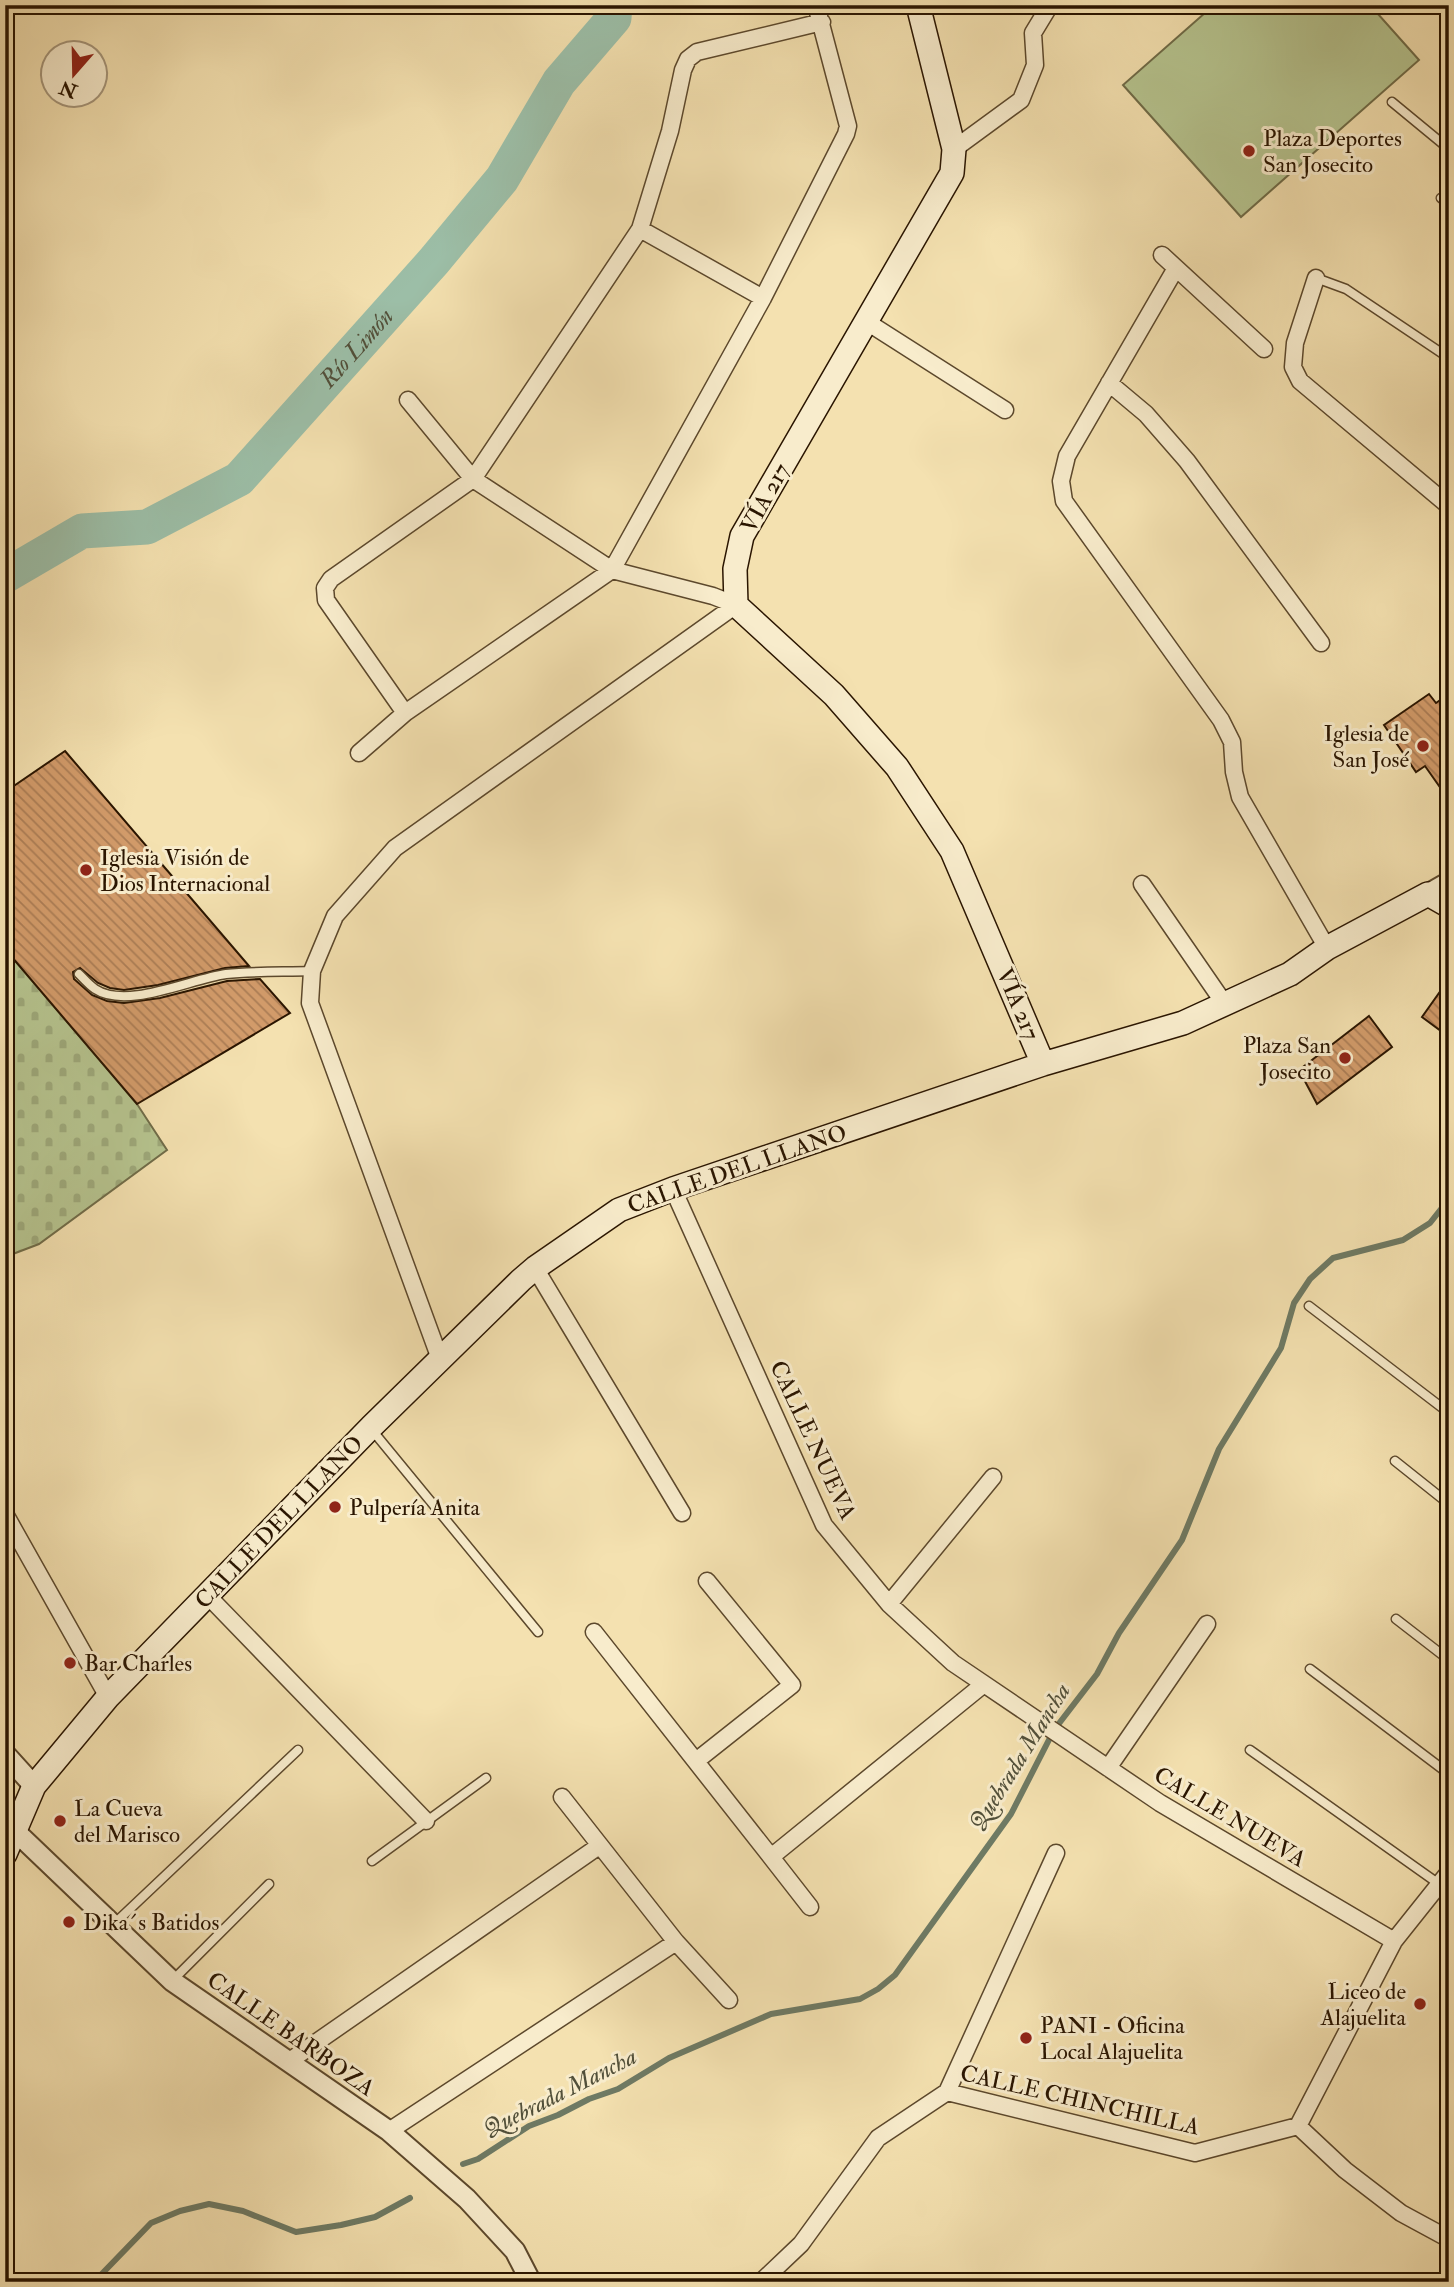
<svg xmlns="http://www.w3.org/2000/svg" width="1454" height="2287" font-family="'IM FELL Double Pica',serif">
	<style>
		.green { fill: #b6c48f; stroke: #706c48; stroke-width: 2 }
		.cemetery { fill: url(#cemetery-stones); stroke: #706c48; stroke-width: 2 }
		.lines { fill: none; stroke-linecap: round; stroke-linejoin: round }
		.stream { stroke: #6e7a64; stroke-width: 6 }
		.river { stroke: #9cbea7; stroke-width: 35 }
		.building { fill: url(#building-back-hatch); stroke: #2a1500; stroke-width: 2 }
		.service-casing { stroke: #5c482c; stroke-width: 11 }
		.minor-casing { stroke: #5c482c; stroke-width: 19 }
		.tertiary-casing { stroke: #5c482c; stroke-width: 23 }
		.secondary-casing { stroke: #2a1500; stroke-width: 26 }
		.service { stroke: #f8eccc; stroke-width: 8 }
		.minor { stroke: #f8eccc; stroke-width: 16 }
		.tertiary { stroke: #f8eccc; stroke-width: 19 }
		.secondary { stroke: #f8eccc; stroke-width: 23 }
		.poi-dot { fill: #8f2418; stroke: #f8eccc; stroke-width: 2.5 }
		.labels { text-anchor: middle; dominant-baseline: central; stroke-width: 6; stroke-linejoin: round; paint-order: stroke }
		.poi-label { font-size: 23px; fill: #2a1500; stroke: #f8eccc; text-anchor: start }
		.street-label { font-size: 23px; fill: #2a1500; stroke: #f8eccc }
		.water-label { font-size: 24px; font-style: italic; fill: #52503a; stroke: #f8eccc }
	</style>
	<defs>
		<pattern id="cemetery-stones" width="16" height="16" patternUnits="userSpaceOnUse" patternTransform="scale(1.75)"><rect width="16" height="16" fill="#b6c48f"/><path d="M2 7V4a2 2 0 0 1 4 0v3zM10 15v-3a2 2 0 0 1 4 0v3z" fill="#9da87a"/></pattern>
		<pattern id="building-back-hatch" width="6" height="6" patternUnits="userSpaceOnUse" patternTransform="scale(1.75)"><rect width="6" height="6" fill="#d29b6a"/><path d="M-1 5l2 2M0 0l6 6M5-1l2 2" fill="none" stroke="#ab7d55"/></pattern>
	</defs>
	<rect width="100%" height="100%" fill="#f4e1b0"/>
	<filter id="stains"><feTurbulence type="fractalNoise" baseFrequency=".00286" numOctaves="4"/><feColorMatrix values="0 0 0 0 .2 0 0 0 0 .09 0 0 0 0 .02 0 0 0 .5 -.17"/></filter>
	<radialGradient id="worn" r=".72"><stop offset=".6" stop-color="#630" stop-opacity="0"/><stop offset="1" stop-color="#630" stop-opacity=".3"/></radialGradient>
	<path class="green" d="M1214 5H1370L1419 60 1241 217 1123 85Z"/>
	<path class="cemetery" d="M5 949 137 1104 167 1150 39 1244 5 1257Z"/>
	<g class="lines">
		<path class="stream" d="M463 2164 478 2159 529 2126 558 2115 589 2099 618 2089 669 2058 771 2014 860 1999 878 1989 895 1975 1011 1814 1054 1730 1097 1674 1119 1633 1182 1540 1219 1449 1281 1348 1294 1303 1310 1279 1333 1258 1403 1240 1430 1223 1449 1199
			M94 2282 151 2223 180 2211 209 2204 243 2211 296 2232 341 2225 375 2217 410 2198"/>
		<path class="river" id="s1" d="M5 576 82 531 147 527 239 479 434 261 502 179 559 82 614 18 615 5"/>
	</g>
	<path class="building" d="M1429 694 1436 703 1449 694V800L1425 766 1416 772 1384 725Z
		M65 751 249 966 225 968 158 985 124 990 110 988 98 983 80 968 73 972 74 979 92 995 107 1001 124 1003 160 998 227 981 260 979 290 1013 137 1104 5 949V792Z
		M1449 979V1037L1422 1017Z
		M1369 1016 1392 1047 1317 1104 1299 1070Z"/>
	<g class="lines">
		<defs>
			<path id="service" d="M1392 102 1449 149
				M1441 198 1449 204
				M1316 278 1346 289 1449 358
				M79 974C84 979 89 985 95 989 127 1010 190 979 226 974 254 971 283 972 312 971
				M1309 1306 1449 1413
				M372 1430 538 1632
				M1395 1461 1449 1504
				M1396 1619 1449 1660
				M1310 1669 1449 1774
				M1250 1750 1439 1884
				M372 1861 486 1778
				M114 1924 298 1750
				M172 1981 269 1884"/>
			<path id="minor" d="M954 149 1021 100 1035 65 1033 33 1050 5
				M640 229 763 298
				M1162 255 1264 349
				M1176 268 1067 456 1061 481 1064 501 1221 720 1232 742 1234 772 1240 797 1327 948
				M1316 278 1295 343 1293 367 1300 381 1449 506
				M867 322 1005 410
				M1109 383 1146 414 1187 461 1321 643
				M408 400 473 479 612 570 713 596 736 605
				M405 713 326 600 325 588 331 579 473 479 640 229 670 131 683 70 688 59 697 52 822 22
				M359 753 405 713 612 570 763 298 846 134 848 126 816 5
				M1142 884 1224 1003
				M673 1189 824 1525 889 1604 953 1663 1160 1803 1394 1941
				M535 1268 682 1513
				M440 1359 310 1003 312 971 335 916 395 848 736 605
				M5 1514 108 1697
				M207 1595 426 1821
				M889 1604 993 1477
				M594 1632 771 1857
				M696 1761 792 1685 707 1581
				M1108 1768 1207 1624
				M562 1797 676 1942 729 2000
				M810 1907 771 1857 984 1684
				M288 2062 599 1846
				M947 2092 1056 1853
				M1298 2126 1345 2170 1401 2213 1449 2239
				M389 2131 676 1942
				M761 2282 801 2244 878 2138 947 2092 1195 2153 1298 2126 1394 1941 1449 1872"/>
			<path id="tertiary" d="M1428 894 1449 882
				M5 1754 34 1786
				M15 1831 172 1981 389 2131 467 2199 515 2251 531 2282"/>
			<path id="secondary" d="M918 5 954 149 952 173 742 536 735 569 736 605 834 695 897 767 952 851 1043 1064
				M5 1854 34 1786 108 1697 371 1427 521 1280 535 1268 619 1210 673 1189 1043 1064 1183 1023 1290 974 1327 948 1428 894 1449 906"/>
		</defs>
		<use href="#service" class="service-casing"/>
		<use href="#minor" class="minor-casing"/>
		<use href="#tertiary" class="tertiary-casing"/>
		<use href="#secondary" class="secondary-casing"/>
		<use href="#service" class="service"/>
		<use href="#minor" class="minor"/>
		<use href="#tertiary" class="tertiary"/>
		<use href="#secondary" class="secondary"/>
	</g>
	<g class="poi-dot">
		<circle cx="1249" cy="151" r="7"/>
		<circle cx="1423" cy="746" r="7"/>
		<circle cx="86" cy="870" r="7"/>
		<circle cx="1345" cy="1058" r="7"/>
		<circle cx="335" cy="1507" r="7"/>
		<circle cx="70" cy="1663" r="7"/>
		<circle cx="60" cy="1821" r="7"/>
		<circle cx="69" cy="1922" r="7"/>
		<circle cx="1420" cy="2004" r="7"/>
		<circle cx="1026" cy="2038" r="7"/>
	</g>
	<g class="labels">
		<g class="poi-label">
			<text x="1263" y="138">Plaza Deportes<tspan x="1263" dy="26">San Josecito</tspan></text>
			<text x="1409" y="733" text-anchor="end">Iglesia de<tspan x="1409" dy="26">San José</tspan></text>
			<text x="100" y="857">Iglesia Visión de<tspan x="100" dy="26">Dios Internacional</tspan></text>
			<text x="1331" y="1045" text-anchor="end">Plaza San<tspan x="1331" dy="26">Josecito</tspan></text>
			<text x="349" y="1507">Pulpería Anita</text>
			<text x="84" y="1663">Bar Charles</text>
			<text x="74" y="1808">La Cueva<tspan x="74" dy="26">del Marisco</tspan></text>
			<text x="83" y="1922">Dika´s Batidos</text>
			<text x="1406" y="1991" text-anchor="end">Liceo de<tspan x="1406" dy="26">Alajuelita</tspan></text>
			<text x="1040" y="2025">PANI - Oficina<tspan x="1040" dy="26">Local Alajuelita</tspan></text>
		</g>
		<g class="street-label">
			<text transform="translate(765 498) rotate(-61)">VÍA 217</text>
			<text transform="translate(1018 1004) rotate(67)">VÍA 217</text>
			<text transform="translate(737 1169) rotate(-19)">CALLE DEL LLANO</text>
			<text transform="translate(813 1440) rotate(65)">CALLE NUEVA</text>
			<text transform="translate(279 1522) rotate(-46)">CALLE DEL LLANO</text>
			<text transform="translate(1230 1817) rotate(31)">CALLE NUEVA</text>
			<text transform="translate(291 2034) rotate(35)">CALLE BARBOZA</text>
			<text transform="translate(1080 2100) rotate(13)">CALLE CHINCHILLA</text>
		</g>
		<g class="water-label">
			<text stroke="none"><textPath href="#s1" startOffset="434">Río Limón</textPath></text>
			<text transform="translate(1020 1757) rotate(-58)">Quebrada Mancha</text>
			<text transform="translate(560 2093) rotate(-27)">Quebrada Mancha</text>
		</g>
	</g>
	<rect width="1454" height="2287" fill="none" stroke="#f4e1b0" stroke-width="28"/>
	<rect x="7" y="7" width="1440" height="2273" fill="none" stroke="#2a1500" stroke-width="3.5"/>
	<rect x="14" y="14" width="1426" height="2259" fill="none" stroke="#2a1500" stroke-width="2"/>
	<g transform="translate(74 74) rotate(200)"><circle r="33" fill="#f8eccc" stroke="#a6967a" stroke-width="2"/>
	<path d="M0-5L12 26L0 18L-12 26Z" fill="#8f2418"/>
	<text y="-10" font-size="19" font-weight="bold" text-anchor="middle" fill="#2a1500">N</text>
	</g>
	<rect width="100%" height="100%" filter="url(#stains)"/>
	<rect width="100%" height="100%" fill="url(#worn)"/>
</svg>
